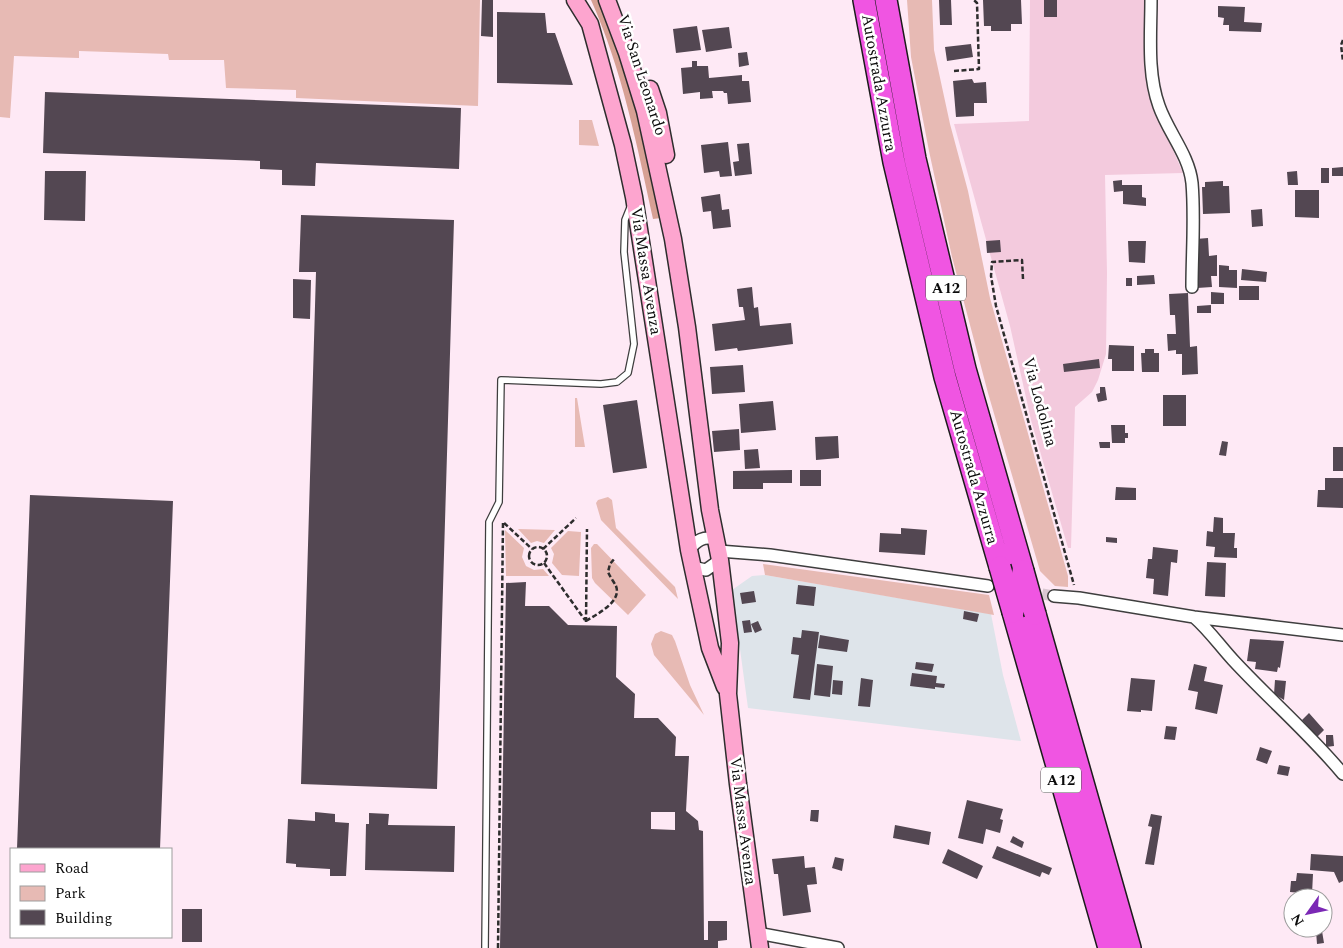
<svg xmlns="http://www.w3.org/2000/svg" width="1343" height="948" font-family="Spectral,serif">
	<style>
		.industrial { fill: #dee4ea }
		.farmland { fill: #f3cadd }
		.green { fill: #e7bab4 }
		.forest { fill: #d7a094 }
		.building { fill: #534752; fill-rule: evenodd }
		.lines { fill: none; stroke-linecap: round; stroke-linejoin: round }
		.street-tunnel { stroke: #dac8d2; stroke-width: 11; stroke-dasharray: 11 5.5; stroke-linecap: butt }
		.lane-casing { stroke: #3e3e3e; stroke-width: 8 }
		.street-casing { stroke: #3e3e3e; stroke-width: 14 }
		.secondary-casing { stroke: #2d2d2d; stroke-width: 19 }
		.highway-casing { stroke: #1c1c1c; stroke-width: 24 }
		.path { stroke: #2d2d2d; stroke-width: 2.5; stroke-dasharray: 5 2.5; stroke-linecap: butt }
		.lane { stroke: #fff; stroke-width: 5.5 }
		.street { stroke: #fff; stroke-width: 11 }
		.secondary { stroke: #fda5cf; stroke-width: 16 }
		.highway { stroke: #f055e2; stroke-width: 21 }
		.highway-bridge-casing { stroke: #1c1c1c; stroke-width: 24; stroke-linecap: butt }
		.highway-bridge { stroke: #f055e2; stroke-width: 21 }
		.labels { text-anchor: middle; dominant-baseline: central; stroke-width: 5; stroke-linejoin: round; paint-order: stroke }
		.shield { fill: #fff; stroke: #545454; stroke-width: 1 }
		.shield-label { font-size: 15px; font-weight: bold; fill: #0b0b0b }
		.street-label { font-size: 16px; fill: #0b0b0b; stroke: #fff }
	</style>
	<rect width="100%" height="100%" fill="#fee9f5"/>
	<path class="industrial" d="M765 575 991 614 1003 675 1021 741 748 708 732 590 752 576Z"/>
	<path class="farmland" d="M1030 0H1147L1150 97 1183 173 1105 175 1107 273 1106 354 1098 380 1092 392 1075 407 1071 548H1068L1031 420 1010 326 954 124 1029 121Z"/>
	<path class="green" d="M0 0H480L478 106 296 98V90L226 88 224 60H169L168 54 79 51V58L14 56 10 118 0 117Z
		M907 0H932L934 50 950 124 968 191 990 298 1068 576V587L1055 586 1040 571 988 393 952 257 929 151 911 57Z
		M579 120H592L599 146 579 145Z
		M575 398H577L585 447H575Z
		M608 497 612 500 616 528 675 587 678 599 601 520 596 503 598 500Z
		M518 529 555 530 544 543 537 541 531 543Z
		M505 530 524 548 522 557 526 566 534 570 543 569 549 576H506Z
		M568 531 581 532 579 576 562 575 552 563 554 554 551 548Z
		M594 544H597L646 595 628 615 595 583 592 578 591 548Z
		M763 564 989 595 994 615 765 575Z
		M661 631 672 635 675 641 690 685 704 715 654 655 651 644 655 634Z"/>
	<path class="forest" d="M591 0H602L635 90 661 218 653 219C637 145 622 69 591 0Z"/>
	<path class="building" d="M482 0H493V37L481 36Z
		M939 0H951L952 25H940Z
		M983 0H1021L1022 24H1011V31H991V26H984Z
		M1044 0H1057V17H1044Z
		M1218 6 1245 7 1244 22 1262 23 1261 32 1229 31V25H1223L1224 18 1218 17Z
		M497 12 545 13 547 33H555L573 85 497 83Z
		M697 26 701 50 676 53 673 29Z
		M729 27 732 48 706 52 702 30Z
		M971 44 973 57 947 61 945 47Z
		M747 52 749 65 739 67 738 53Z
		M692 61H697V66H708L709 78 742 75V81H749L751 102 728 104 727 93H724L723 91H712L713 98 700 99V92L683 94 681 68 692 67Z
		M972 79 974 83 986 82 987 103H974V116L956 117 953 81Z
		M45 92 461 108 459 169 316 163 315 186 282 185V170L260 169V161L43 153Z
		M728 142 732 176 720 177 719 171 704 173 701 145Z
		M749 143 752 174 735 176 733 162 739 161 737 144Z
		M1343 167V176H1332V168Z
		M1321 168H1329V183H1321Z
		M45 171H86L85 221 44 220Z
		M1297 171 1298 185H1288L1287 172Z
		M1122 180V185H1142V197L1146 198V206L1123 204V191L1114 192 1113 181Z
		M1223 181V186H1229L1230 213 1203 214 1202 187H1205V182Z
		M1295 190H1319V218L1295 217Z
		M720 194 722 210 729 209 731 227 713 229 711 211 703 212 701 197Z
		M1262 209 1263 226 1252 227 1251 210Z
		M301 215 454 220 437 789 301 784 316 272H299Z
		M1208 238 1209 256 1217 255V276H1211L1212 287 1197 288 1196 239Z
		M1000 240 1001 252 987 253 986 241Z
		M1128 241H1146L1145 263 1129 262Z
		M1219 265 1229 266V270H1237V288L1219 287Z
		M1242 269 1267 272 1266 282 1241 280Z
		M1154 275 1155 284 1137 285V276Z
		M1126 278H1132V286H1126Z
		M293 279 311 280 310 319 293 318Z
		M1239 286H1259V300H1239Z
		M752 287 754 308 758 307 760 326 791 323 793 344 738 351 737 348 715 351 712 324 745 320 743 307H739L737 289Z
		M1211 292 1224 293V304H1211Z
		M1188 293 1190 347 1197 346 1198 374 1182 375V354H1176V350L1168 351 1167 334H1176L1175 315H1170L1169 294Z
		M1211 305V313H1197V306Z
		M1109 345 1134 346V371H1112V359H1108Z
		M1145 349H1154V353H1159V372H1142L1141 353H1145Z
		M1099 359 1100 368 1064 372 1063 364Z
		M743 365 745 392 712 394 710 367Z
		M1100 387H1105L1107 400 1098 402 1096 394 1100 393Z
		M1163 395H1186V426H1163Z
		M637 400 647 468 613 473 603 405Z
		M773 401 776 430 741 433 739 404Z
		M1111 425H1125V433H1128V438H1125V443H1112Z
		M739 429 740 450 714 452 712 431Z
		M838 436 839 458 816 460 815 437Z
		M1222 441 1228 442 1226 456 1219 455Z
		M1099 442H1110V448H1100Z
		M1333 447H1343V471H1333Z
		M758 449 760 468 745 469 744 450Z
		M792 470V483H763V489H733V471Z
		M800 470H821V486H800Z
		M1325 478H1343V508L1317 507 1318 490H1325Z
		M1116 487 1136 488V500H1115Z
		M30 495 173 501 160 849H17Z
		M1214 517 1223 518V533H1235L1234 548H1237V558L1214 557 1215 547 1206 546 1207 531 1213 532Z
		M901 528 927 530 925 555 879 552 880 533 901 534Z
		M1106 537 1117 538V543L1106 542Z
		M1153 547 1178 550 1177 563 1171 562 1168 596 1153 594 1154 579 1146 578 1148 559H1152Z
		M1207 562 1226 563 1225 597 1205 596Z
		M526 582 525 606H549L568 625 617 626 616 677 635 694 634 718H658L676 737 675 756H689L686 811 698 821 699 830 703 831 704 940H708V921H727V940L718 941V948H500L506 583ZM651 812H675V830L651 829Z
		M798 585 816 587 814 606 796 604Z
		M754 591 756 602 742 604 740 593Z
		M964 611 979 614 977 622 963 619Z
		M750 620 752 632 744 633 742 621Z
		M758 621 762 630 755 633 751 624Z
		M802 630 819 632 810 700 793 698 799 655 791 654 793 637 801 638Z
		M820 635 849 640 847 652 818 648Z
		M1250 639 1284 641 1280 668 1278 667 1277 672 1255 669 1256 662 1247 661Z
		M916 662 934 664 932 672 915 669Z
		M817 664 833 666 830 697 814 695Z
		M1194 664 1207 667 1204 681 1223 685 1217 714 1195 709 1198 692 1188 690Z
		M912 673 937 676 936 683 945 684 944 688 935 687V689L910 686Z
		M861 678 873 680 870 707 858 706Z
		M1131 678 1155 680 1152 711 1141 710V712L1127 711Z
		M833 680 843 681 842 695 832 694Z
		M1275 680 1286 681 1284 700 1274 694Z
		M1309 713 1324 730 1317 737 1302 720Z
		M1166 726 1177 727 1175 740 1164 739Z
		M1326 735H1333L1334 746 1326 747Z
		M1260 747 1272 751 1267 764 1256 760Z
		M1279 765 1290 767 1288 776 1277 774Z
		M967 800 1003 809 1000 819 1003 820 1000 833 986 829 983 844 958 838Z
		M811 810H819L818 822 810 821Z
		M315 812 335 814V822L349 823 346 876H330V869L296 867V864L286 863 288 819 315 821Z
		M369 813 389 814 388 825 455 826 454 872 365 870 366 824H369Z
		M1151 814 1162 816 1154 865 1145 864 1152 827 1148 826Z
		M895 825 931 832 929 845 893 838Z
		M1013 836 1024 842 1022 848 1010 842Z
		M997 846 1052 868 1049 875 1042 872 1040 877 992 858Z
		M948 849 983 866 977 879 942 863Z
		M1311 854 1343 856V881L1339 883 1334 872 1310 870Z
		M804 856 805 868 815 867 817 884 807 885 811 912 783 916 778 874H774L772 859Z
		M835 857 844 859 842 871 832 868Z
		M1297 873 1313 874 1312 894 1290 892 1291 881H1296Z
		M182 909H202V942H182Z
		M1316 931H1322L1324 943 1317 944Z"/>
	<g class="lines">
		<path class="street-tunnel" d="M1026 591 1054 596"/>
		<defs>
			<path id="lane" d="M485 948 489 522 499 502 501 380 601 384 617 382 628 373 634 344 624 252 625 220 631 205"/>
			<path id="street" d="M1151 0C1151 34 1147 73 1159 106 1168 132 1189 155 1192 183 1195 217 1192 253 1192 287
				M689 550C697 540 703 536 716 539
				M719 551 770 555 988 586
				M692 567 706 570 720 560
				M1054 596 1079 598 1194 617 1343 635
				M1194 617C1209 630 1220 646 1233 660 1269 699 1309 733 1343 774
				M757 933 838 948"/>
			<path id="secondary" d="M575 0 590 24 623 145 634 197 689 550 710 648 725 687
				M607 0 627 53 645 111 673 239 687 327 710 510 720 560 730 643 728 694 738 784 760 948
				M650 89 658 113 666 155"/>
			<path id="highway" d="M864 0 894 162 945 377 1000 567
				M886 0 915 159 965 369 1023 571
				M1013 612 1109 948
				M1035 614 1130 948"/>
		</defs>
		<use href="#lane" class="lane-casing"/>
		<use href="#street" class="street-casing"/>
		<use href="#secondary" class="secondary-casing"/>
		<use href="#highway" class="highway-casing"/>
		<path class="path" d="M1343 40 1341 45 1343 61
			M954 71 979 69 977 3 974 0
			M1023 279 1022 260 992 262 991 276 996 306 1074 585
			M529 556a9 9 0 1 1 18 0a9 9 0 1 1-18 0Z
			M543 549 576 518
			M544 563 585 620
			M586 621C597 614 622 602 616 586 614 582 610 577 608 572L610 564 615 558
			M586 622 587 529
			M498 948 503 522 532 549"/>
		<use href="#lane" class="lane"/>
		<use href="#street" class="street"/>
		<use href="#secondary" class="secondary"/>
		<use href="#highway" class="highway"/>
		<defs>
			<path id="highway-bridge" d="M1000 567 1013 612
				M1023 571 1035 614"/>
		</defs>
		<use href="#highway-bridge" class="highway-bridge-casing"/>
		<use href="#highway-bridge" class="highway-bridge"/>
	</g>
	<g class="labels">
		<g class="shield">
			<rect x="926" y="275.5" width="40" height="25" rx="4"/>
			<rect x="1041" y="767.5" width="40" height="25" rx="4"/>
		</g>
		<g class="shield-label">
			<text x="946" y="288">A12</text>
			<text x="1061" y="780">A12</text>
		</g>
		<g class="street-label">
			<text transform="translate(642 75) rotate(72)">Via San Leonardo</text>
			<text transform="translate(879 83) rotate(80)">Autostrada Azzurra</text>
			<text transform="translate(646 271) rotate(81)">Via Massa Avenza</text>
			<text transform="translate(1040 402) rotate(75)">Via Lodolina</text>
			<text transform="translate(974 477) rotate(74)">Autostrada Azzurra</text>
			<text transform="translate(743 821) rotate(83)">Via Massa Avenza</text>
		</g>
	</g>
	<rect x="10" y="848" width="162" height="90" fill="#ffffff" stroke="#9d9d9d"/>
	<rect x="20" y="864" width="25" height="8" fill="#fda5cf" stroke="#9d9d9d"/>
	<text x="55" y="873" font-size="15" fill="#0b0b0b">Road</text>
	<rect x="20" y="886" width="25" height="15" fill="#e7bab4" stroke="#9d9d9d"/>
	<text x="55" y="898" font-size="15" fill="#0b0b0b">Park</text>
	<rect x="20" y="910" width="25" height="15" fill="#534752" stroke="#9d9d9d"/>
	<text x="55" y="923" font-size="15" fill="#0b0b0b">Building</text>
	<g transform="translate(1308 913) rotate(237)"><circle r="24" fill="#ffffff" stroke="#9d9d9d"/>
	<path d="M0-4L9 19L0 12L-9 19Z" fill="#7b28b5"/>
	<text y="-8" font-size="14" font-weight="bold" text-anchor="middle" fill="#0b0b0b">N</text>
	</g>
</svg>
